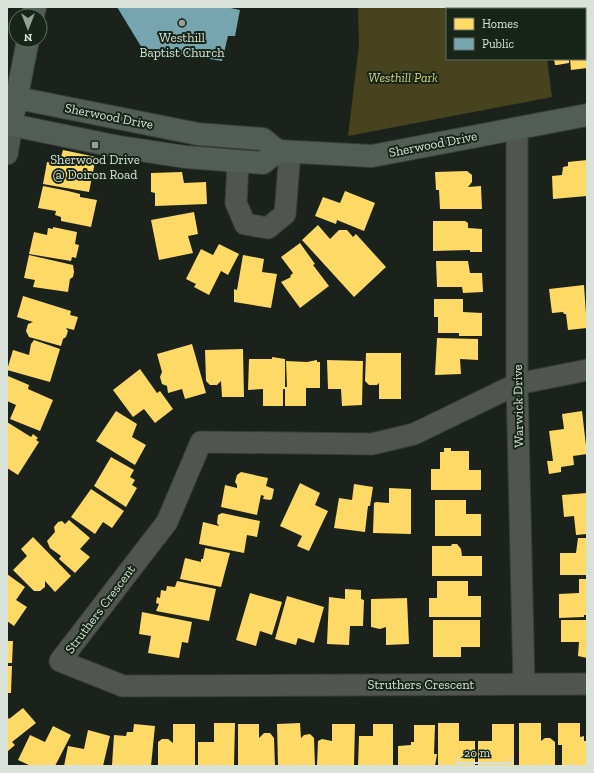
<svg xmlns="http://www.w3.org/2000/svg" width="594" height="773" font-family="'Zilla Slab',serif">
	<style>
		.green { fill: #46431e }
		.homes { fill: #ffd966 }
		.public { fill: #76a5af }
		.lines { fill: none; stroke-linecap: round; stroke-linejoin: round }
		.street-casing { stroke: #373e38; stroke-width: 23 }
		.secondary-casing { stroke: #373e38; stroke-width: 24 }
		.street { stroke: #505550; stroke-width: 21 }
		.secondary { stroke: #525d56; stroke-width: 22 }
		.poi-dot { fill: #969f96; stroke: #162518; stroke-width: 1.5 }
		.labels { text-anchor: middle; dominant-baseline: central; stroke-width: 4; stroke-linejoin: round; paint-order: stroke }
		.poi-label { font-size: 13px; fill: #d8e2d9; stroke: #162518 }
		.park-label { font-size: 13px; font-style: italic; fill: #d7cf88; stroke: #162518 }
		.street-label { font-size: 13px; fill: #d8e2d9; stroke: #162518 }
	</style>
	<rect width="100%" height="100%" fill="#1a221b"/>
	<path class="green" d="M358 7H540L541 9H447V59H547L552 97 348 136 359 45Z"/>
	<path class="homes" d="M585 31 587 36V68L571 70 570 59H585Z
		M554 59H569V63L557 65H555Z
		M63 150 96 157 89 192 43 184 47 162 59 164Z
		M587 160V196L553 199 552 176 562 175 563 167 568 166V162Z
		M467 171 472 175V182L468 187 481 186 482 209H440L439 190H436L435 172Z
		M182 172 184 183 206 182 207 204 155 206V193L151 192V173Z
		M43 186 68 191 80 194V197L97 200 91 227 61 221V217L55 215 56 211 38 208Z
		M345 191 375 203 364 231 337 220 336 224 315 216 323 197 340 203Z
		M194 212 198 234 188 236 193 253 159 260 151 220Z
		M433 221H465L468 223V228L482 229V252H470V250L433 251Z
		M318 225 330 239 339 230H347L353 237 356 234 386 267 354 297 302 240Z
		M53 227 77 232 75 244 79 245 76 258 72 257 71 261 29 254 34 232 47 235 48 228 53 229Z
		M300 243 315 264 313 265 329 286 300 308 281 282 291 277 290 276 293 273 281 257Z
		M219 244 239 254 228 275 221 271 209 295 194 287 196 284 186 279 201 249 213 255Z
		M29 255 73 265 74 272 73 277 70 279 68 292 33 287 35 280 24 278Z
		M243 255 264 259 262 272 277 274 271 308 234 302V289L237 290Z
		M436 261H468L470 273H482L483 292 463 293 462 287H437Z
		M584 285 587 328 568 330 566 314H564L563 312 552 313 549 289Z
		M23 296 71 311 70 315 78 317 74 330 66 328 68 331 66 337 63 339 61 346 29 337 26 331 28 324 33 322 17 317Z
		M434 299H463V312L482 313V336H459V333H438V317H434Z
		M437 338 478 339V360L460 359 461 374 435 375Z
		M34 340 60 349 50 382 7 370 13 350 29 355 31 344Z
		M192 344 206 393 185 399 182 389 168 393 167 386 162 384 160 377 162 372 157 354Z
		M243 349 244 397H222L221 381 217 385H210L206 381 205 350Z
		M366 353H401V399H379V383L377 385H369L365 381Z
		M272 357 285 359V387H287L286 361 307 362 317 360V362H320V388H306V406H285V389H283V406H263V389L248 390 249 359H272Z
		M327 360 363 361 362 405 342 406 341 389H328Z
		M140 369 157 393 160 391 173 409 155 423 144 409 133 417 113 390Z
		M8 376 29 385 28 389 53 400 40 431 10 419 16 405 7 401Z
		M116 411 137 424 132 437 146 445 135 465 96 441Z
		M582 411 587 454 573 456 574 465 561 467V472L549 474 547 461H553L549 431 564 429 562 414Z
		M7 422 31 437 33 434 38 438 36 440 39 442 18 475 7 468Z
		M444 448H451V451H469V470H481V490H431V469H440V452H444Z
		M111 457 134 470 130 477 135 480 132 485 137 488 126 507 94 486Z
		M241 472 268 478 266 486 274 489 272 499 270 500 263 499 264 496 261 495 257 515 221 507 225 485 237 488V485L235 482 237 475Z
		M300 483 320 493 315 505 328 511 309 551 297 546 302 536 280 526Z
		M354 484 373 487 370 506H368L365 532 334 528 339 498 352 500Z
		M389 488 411 489V534L373 533 374 503 376 502 389 503Z
		M91 489 124 511 112 528 103 522 95 534 71 517Z
		M587 493V534L576 535 574 516 564 517 562 495Z
		M435 500H466V514H481V536H435Z
		M222 513 260 521 257 537 247 535 244 553 199 544 203 522 219 526 217 523 218 515Z
		M69 520 90 538 80 549 90 557 75 573 59 559 61 556 50 548 47 541 55 532 54 527 58 522 62 521 65 524Z
		M33 537 71 576 55 592 45 581V587L40 591H34L13 570 27 556 21 549Z
		M578 538H587V575H560V553H576Z
		M452 544H457L461 549 462 556H482V576H432V546H451Z
		M205 548 230 553 221 587 180 579 185 558 201 562V559H203Z
		M7 574 25 587 16 600 27 607 14 626 7 621Z
		M579 579H587V615H584V617L559 618V594L579 593Z
		M177 581 216 589 209 621 156 611 159 604 156 603 157 597 160 598 161 590 166 591 167 586 175 587Z
		M437 581H468V596H481V617H429V598H437Z
		M345 589 361 590V599L364 600 363 626H350L349 645 327 644 329 597 345 599Z
		M250 593 282 602 272 635 260 631 256 646 236 640Z
		M287 596 324 607 314 643 298 638 296 645 275 639Z
		M407 598 409 644 386 645V627L380 629 371 627V599Z
		M142 612 192 622 188 643 182 642 179 658 148 653 151 636 139 634Z
		M433 620H480V647H461V657H433Z
		M561 620H587V658L578 656 579 642H561Z
		M7 641H13L12 663H7Z
		M7 666H12L11 693H7Z
		M23 708 36 723 12 742 15 745 8 751 7 716 9 719Z
		M214 723H235L234 766H198V742H214Z
		M300 723 301 738 304 735 310 734 314 738 315 766H278L277 724Z
		M438 723H459V741H475V766H438Z
		M519 723H541V741L545 738H550L555 742V766H519Z
		M558 723H580V737L584 736V741H587V766H562V745H558Z
		M134 724 155 726 151 766 112 765 114 735 126 736 127 732H133Z
		M173 724H195V766H158V742L162 739H168L173 743Z
		M238 724H259V738L264 733H270L274 738 275 766H238Z
		M332 724H355L354 766H317L318 741 322 739 332 741Z
		M373 724H393V766H358L359 736H373Z
		M492 724H514V766H478V741H492Z
		M414 725H435L434 754H437L435 766H398V746L411 745V742H414Z
		M53 726 71 735 55 766H31L18 760 30 735 45 742Z
		M88 730 110 736 103 766H64L68 746 84 749Z"/>
	<path class="public" d="M117 7H226L240 10 235 36H228L222 61 142 48Z"/>
	<g class="lines">
		<defs>
			<path id="street" d="M517 128V384L524 684
				M7 154 12 125
				M238 162 236 203 245 224 268 228 285 214 290 152
				M587 370 517 384 414 434 372 444 201 442 167 522 60 661 123 686 587 684"/>
			<path id="secondary" d="M33 16 35 7
				M7 96 198 134 263 139 278 151 372 156 587 115
				M14 111 28 40
				M7 124 119 147 186 157 263 163 278 151"/>
		</defs>
		<use href="#street" class="street-casing"/>
		<use href="#secondary" class="secondary-casing"/>
		<use href="#street" class="street"/>
		<use href="#secondary" class="secondary"/>
	</g>
	<g class="poi-dot">
		<circle cx="182" cy="23" r="4"/>
		<rect x="91" y="141" width="8" height="8" rx="2"/>
	</g>
	<g class="labels">
		<g class="poi-label">
			<text x="182" y="37">Westhill<tspan x="182" dy="15">Baptist Church</tspan></text>
			<text x="95" y="159">Sherwood Drive<tspan x="95" dy="15">@ Doiron Road</tspan></text>
		</g>
		<g class="park-label">
			<text x="403" y="77">Westhill Park</text>
		</g>
		<g class="street-label">
			<text transform="translate(109 116) rotate(11)">Sherwood Drive</text>
			<text transform="translate(433 144) rotate(-11)">Sherwood Drive</text>
			<text transform="translate(518 406) rotate(-91)">Warwick Drive</text>
			<text transform="translate(100 609) rotate(-53)">Struthers Crescent</text>
			<text x="421" y="684">Struthers Crescent</text>
		</g>
	</g>
	<rect width="594" height="773" fill="none" stroke="#d8e2d9" stroke-width="16"/>
	<rect x="446" y="8" width="140" height="52" fill="#162518" stroke="#647165"/>
	<rect x="454" y="18" width="20" height="12" fill="#ffd966" stroke="#647165"/>
	<text x="482" y="28" font-size="12" fill="#d8e2d9">Homes</text>
	<rect x="454" y="38" width="20" height="12" fill="#76a5af" stroke="#647165"/>
	<text x="482" y="48" font-size="12" fill="#d8e2d9">Public</text>
	<g transform="translate(28 28) rotate(180)"><circle r="19" fill="#162518" stroke="#647165"/>
	<path d="M0-3L7 15L0 10L-7 15Z" fill="#969f96"/>
	<text y="-6" font-size="11" font-weight="bold" text-anchor="middle" fill="#d8e2d9">N</text>
	</g>
	<path d="M458 757v6h54v-6" fill="none" stroke="#d8e2d9" stroke-width="2"/>
	<text x="464" y="757" font-size="12" fill="#d8e2d9" stroke="#162518" stroke-width="3" paint-order="stroke">20 m</text>
</svg>
